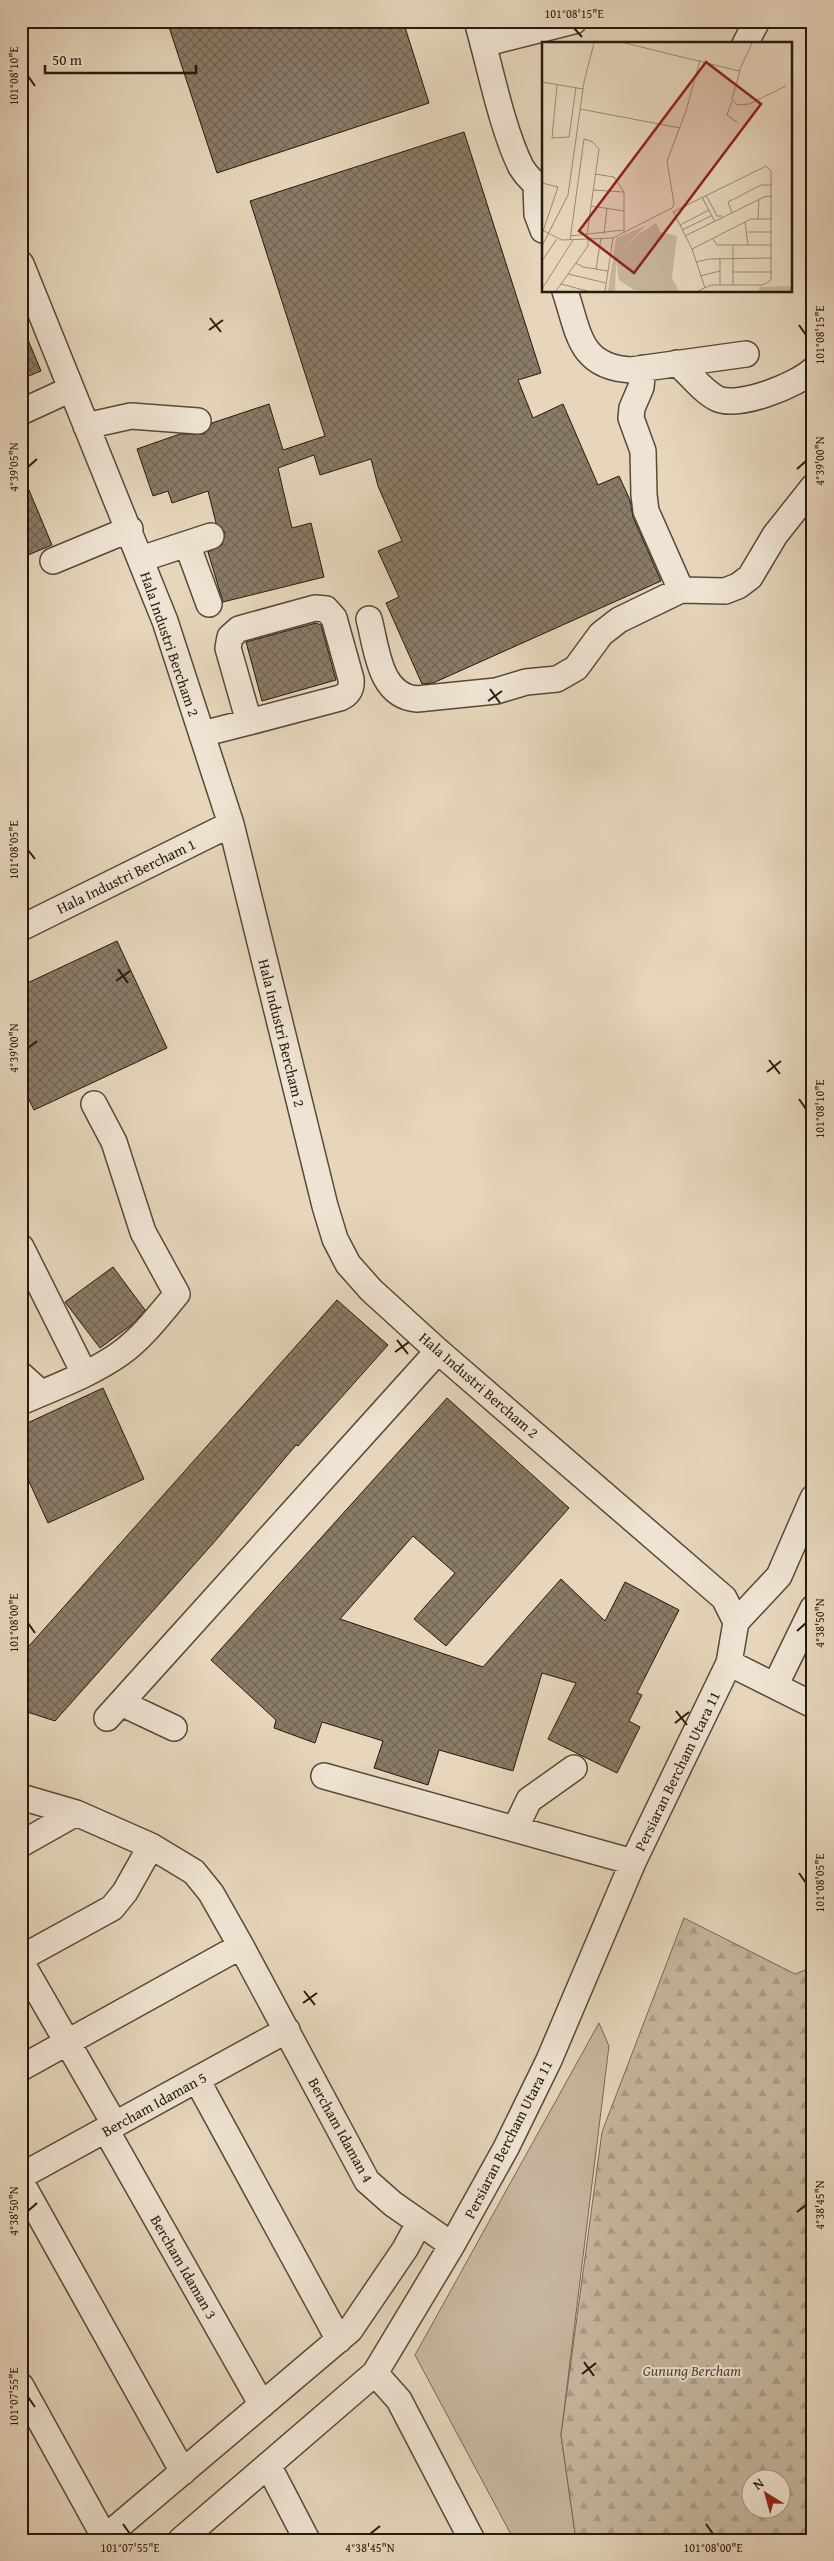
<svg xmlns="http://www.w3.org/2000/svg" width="834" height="2561" font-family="'Gentium Book Plus',serif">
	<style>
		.grass { fill: #c6b69e; stroke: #766856 }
		.forest { fill: url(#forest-firs); stroke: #766856; fill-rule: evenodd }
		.building { fill: url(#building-cross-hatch); stroke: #261b0d }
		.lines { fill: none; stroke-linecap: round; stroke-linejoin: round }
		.minor-casing { stroke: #564a39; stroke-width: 28 }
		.minor { stroke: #efe4d3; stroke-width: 25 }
		.ticks { fill: none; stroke: #261b0d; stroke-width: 2 }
		.labels { text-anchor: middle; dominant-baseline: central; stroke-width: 4; stroke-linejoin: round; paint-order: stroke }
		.street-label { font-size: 15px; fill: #261b0d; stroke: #efe4d3 }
		.park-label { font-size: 15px; font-style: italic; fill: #564a38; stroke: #efe4d3 }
		.inset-road { fill: none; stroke: #9a8b76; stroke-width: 1 }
		.view { fill: #8f2418; fill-opacity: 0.15; stroke: #8f2418; stroke-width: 2.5 }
		.inset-edge { fill: none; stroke: #261b0d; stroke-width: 2.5 }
		.neatline { fill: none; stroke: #261b0d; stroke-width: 2 }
		.ticks-label { font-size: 12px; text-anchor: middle; fill: #261b0d }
	</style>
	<defs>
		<pattern id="forest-firs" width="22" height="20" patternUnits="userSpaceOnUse" patternTransform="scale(1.25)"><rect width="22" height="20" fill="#c6b69e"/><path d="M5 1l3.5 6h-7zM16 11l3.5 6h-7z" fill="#aa9c87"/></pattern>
		<pattern id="building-cross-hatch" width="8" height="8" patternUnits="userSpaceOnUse" patternTransform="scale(1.25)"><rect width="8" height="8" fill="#8a7c68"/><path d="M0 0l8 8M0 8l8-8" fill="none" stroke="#716554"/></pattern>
	</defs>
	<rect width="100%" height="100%" fill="#e7d6bc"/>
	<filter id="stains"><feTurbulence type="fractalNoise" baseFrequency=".004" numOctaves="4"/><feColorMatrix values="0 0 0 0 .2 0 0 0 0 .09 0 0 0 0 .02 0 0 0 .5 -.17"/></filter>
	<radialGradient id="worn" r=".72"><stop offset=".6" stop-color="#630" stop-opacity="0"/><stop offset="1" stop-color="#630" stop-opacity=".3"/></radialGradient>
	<path class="grass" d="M599 2023 609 2046 561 2435 576 2540H514L415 2355Z"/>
	<path class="forest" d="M684 1918 795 1974 813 1967V2540H576L561 2435 602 2132ZM752 2478H782V2508H752Z"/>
	<path class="building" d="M167 21H403L429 103 217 173Z
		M464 132 541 373 518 380 533 418 563 404 598 485 619 476 630 500 633 517 661 581 433 683 422 684 386 603 399 597 378 551 402 541 378 486 371 459 320 475 314 455 278 468 292 528 311 523 324 577 223 602 208 552 222 545 225 532 216 523 208 491 172 503 168 491 153 496 137 449 180 434H204L212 423 269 404 283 450 325 436 250 201Z
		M21 323 41 371 21 379Z
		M21 471 52 545 21 558Z
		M316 623 321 625 336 680 262 701 246 642Z
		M117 941 167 1048 34 1110 21 1083V986Z
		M113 1267 145 1310 134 1323 100 1348 65 1302Z
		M337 1300 388 1345 298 1446 296 1445 216 1540 55 1721 21 1710V1655Z
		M103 1388 144 1479 48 1523 21 1464V1426Z
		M447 1398 569 1508 446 1646 414 1619 455 1573 413 1536 340 1619 483 1667 561 1579 605 1621 625 1582 679 1610 637 1693 642 1695 629 1721 640 1727 617 1773 548 1739 576 1683 542 1673 513 1771 439 1750 428 1785 374 1768 383 1741 322 1722 315 1743 274 1728 276 1720 211 1660Z"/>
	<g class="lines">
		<defs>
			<path id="minor" d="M477 21C490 66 501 126 521 167 526 175 534 184 543 188
				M483 44 574 21
				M745 44 757 21
				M536 185 537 214 543 230
				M21 264 165 621 231 824 325 1206 335 1239 348 1264 371 1290 438 1351 724 1598 736 1622 729 1663 633 1862 549 2060 506 2148 452 2245 375 2373 181 2540
				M565 291C579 333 579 367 631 370L746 354
				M677 363C690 374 703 392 718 399 740 408 797 385 813 370
				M643 368 641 387 632 408 631 418 643 451 644 495 646 511 681 590
				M21 412 71 389
				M86 426 131 416 198 421
				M187 544 209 604
				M141 559 211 536
				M53 561 130 529
				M369 619C377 649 379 696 417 699L496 691 526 682 557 679 576 668 601 634 619 620 681 590 725 591 738 586 750 577 775 535 813 487
				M202 734 249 722 340 698C349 694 352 689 351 679L334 618 326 609 315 608 239 629 230 637 228 648 249 722
				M21 928 231 824
				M21 1247 84 1373
				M21 1375 41 1393
				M21 1402C55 1387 92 1374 121 1353 143 1337 160 1314 177 1294L143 1232 114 1142 94 1104
				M736 1622 779 1576 813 1498
				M729 1663 813 1705
				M775 1686 813 1608
				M121 1703 174 1728
				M107 1718 438 1351
				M324 1776 633 1862
				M21 1797 76 1813 151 1846 194 1872 211 1893 241 1946 367 2181 393 2204 452 2245
				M515 1829 529 1800 574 1768
				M21 1844 76 1813
				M21 1958 112 1908 125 1892 151 1846
				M21 1962 115 2125
				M21 2068 241 1946
				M197 2080 339 2340
				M106 2130 262 2405
				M21 2176 287 2030
				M21 2182 183 2472
				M375 2373 399 2400 472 2540
				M21 2386 105 2538
				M268 2465 307 2540
				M102 2540 350 2330 405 2249 419 2223"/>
		</defs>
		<use href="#minor" class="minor-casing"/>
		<use href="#minor" class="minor"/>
	</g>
	<path class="ticks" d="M574 28 582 37M28 76 35 86M210 318 221 332M799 325 806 335M209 330 223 320M28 467 37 459M797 469 806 461M490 689 500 703M488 701 502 691M28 850 35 859M118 969 128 983M116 981 130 971M28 1048 37 1041M769 1060 780 1074M767 1072 781 1061M799 1099 806 1109M397 1340 408 1354M395 1352 409 1342M28 1623 35 1633M797 1631 806 1623M676 1711 687 1725M675 1723 689 1712M799 1873 806 1883M304 1991 315 2005M303 2003 317 1993M28 2211 37 2203M797 2212 806 2205M584 2362 594 2376M582 2374 596 2363M28 2397 35 2407M123 2524 130 2534M706 2524 713 2534M370 2534 380 2526"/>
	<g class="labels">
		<g class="street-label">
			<text transform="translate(170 644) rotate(71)">Hala Industri Bercham 2</text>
			<text transform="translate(126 876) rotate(-26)">Hala Industri Bercham 1</text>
			<text transform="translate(282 1033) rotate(76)">Hala Industri Bercham 2</text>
			<text transform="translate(479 1385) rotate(41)">Hala Industri Bercham 2</text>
			<text transform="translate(677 1771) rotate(-64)">Persiaran Bercham Utara 11</text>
			<text transform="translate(154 2104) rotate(-29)">Bercham Idaman 5</text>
			<text transform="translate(341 2130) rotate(61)">Bercham Idaman 4</text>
			<text transform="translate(508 2139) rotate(-63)">Persiaran Bercham Utara 11</text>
			<text transform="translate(184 2267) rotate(60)">Bercham Idaman 3</text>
		</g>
		<g class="park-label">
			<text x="692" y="2370">Gunung Bercham</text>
		</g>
	</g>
	<g transform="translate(542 42)">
		<rect width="250" height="250" fill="#e7d6bc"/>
		<path d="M103 184 80 209 74 220 73 249H66L74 196ZM250 244V249H217V245Z" fill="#c6b69e"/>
		<path d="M114 181 118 190 135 194 130 236 137 249 92 248 77 238 74 219 80 209 98 191Z" fill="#c6b69e"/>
		<path class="inset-road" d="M83 1 197 29 210 1M198 29 190 57 195 63 207 62 244 44M0 40 41 47M15 43 10 96 27 95 34 45M190 59 185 73 196 81M38 67 138 86M53 132 72 135 82 150V191M0 141 16 145 0 192M51 148 82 150M164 153 175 174H180M160 155 173 180M49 164 82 169M130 166 132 162 125 119 144 69 158 18M131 169 150 207 163 246M131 170 224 124 229 129V238L221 243H169L156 249M190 171 186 160 219 143H230M216 177 217 158M203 180 206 203M138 183 167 168M0 188 20 198 71 196 130 166M140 188 169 174M206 190H230M62 192 65 166M28 194 81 188M143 194 222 155 230 154M171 197 175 203H230M28 198 42 97 51 100 57 107 45 193M0 204 26 153 42 40 52 1M150 207 209 177H230M178 216V243M0 219 15 197M154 220 167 217 230 216M34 221 41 225 66 229M54 227 59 196M191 230H230M26 232 64 241M158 234 178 229M19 242 45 249M191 243V203M0 247 31 198M14 249 46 204V197M63 249 71 196"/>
		<path class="view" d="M164 20 219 62 92 231 37 189Z"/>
		<rect width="250" height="250" class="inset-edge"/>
	</g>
	<rect width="834" height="2561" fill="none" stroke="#e7d6bc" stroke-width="55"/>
	<g transform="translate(766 2494) rotate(323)"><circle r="24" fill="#efe4d3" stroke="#9f9484"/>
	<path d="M0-4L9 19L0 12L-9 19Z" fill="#8f2418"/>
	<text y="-8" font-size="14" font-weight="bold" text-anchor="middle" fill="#261b0d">N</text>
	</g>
	<path d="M45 65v8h151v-8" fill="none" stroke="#261b0d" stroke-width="2.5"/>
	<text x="52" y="65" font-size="15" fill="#261b0d" stroke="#efe4d3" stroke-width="4" paint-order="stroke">50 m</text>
	<rect x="28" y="28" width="778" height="2506" class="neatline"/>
	<g class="ticks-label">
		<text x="574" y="18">101°08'15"E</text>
		<text transform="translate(14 76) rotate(-90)" y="4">101°08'10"E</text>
		<text transform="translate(820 335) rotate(-90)" y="4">101°08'15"E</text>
		<text transform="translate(820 461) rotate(-90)" y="4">4°39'00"N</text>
		<text transform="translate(14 467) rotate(-90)" y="4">4°39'05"N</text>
		<text transform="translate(14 850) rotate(-90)" y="4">101°08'05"E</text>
		<text transform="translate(14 1048) rotate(-90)" y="4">4°39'00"N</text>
		<text transform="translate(820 1109) rotate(-90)" y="4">101°08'10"E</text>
		<text transform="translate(14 1623) rotate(-90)" y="4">101°08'00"E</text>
		<text transform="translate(820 1623) rotate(-90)" y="4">4°38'50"N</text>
		<text transform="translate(820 1883) rotate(-90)" y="4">101°08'05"E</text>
		<text transform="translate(820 2205) rotate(-90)" y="4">4°38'45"N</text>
		<text transform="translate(14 2211) rotate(-90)" y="4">4°38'50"N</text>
		<text transform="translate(14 2397) rotate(-90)" y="4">101°07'55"E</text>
		<text x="130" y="2552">101°07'55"E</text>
		<text x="370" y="2552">4°38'45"N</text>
		<text x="713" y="2552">101°08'00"E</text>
	</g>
	<rect width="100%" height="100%" filter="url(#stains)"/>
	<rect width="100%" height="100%" fill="url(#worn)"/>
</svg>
